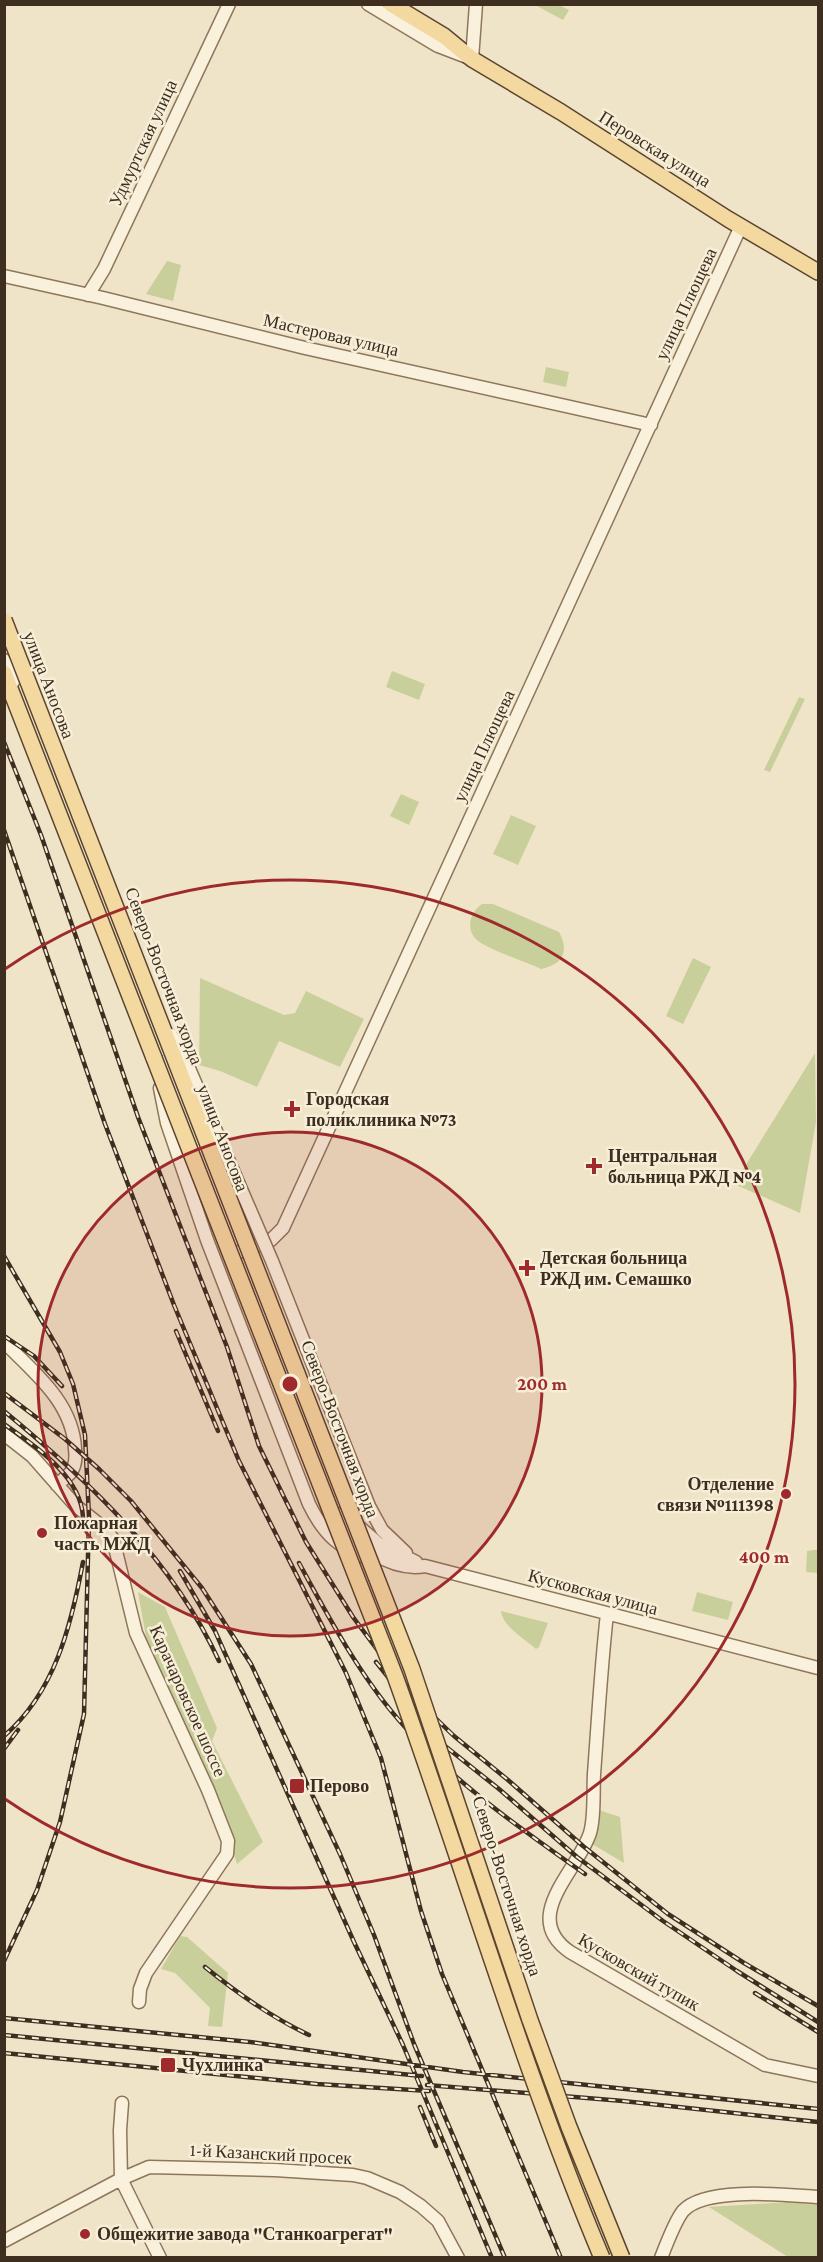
<svg xmlns="http://www.w3.org/2000/svg" width="823" height="2262" font-family="'Crimson Pro',serif">
	<style>
		.green { fill: #c9cf9b }
		.lines { fill: none; stroke-linecap: round; stroke-linejoin: round }
		.minor-casing { stroke: #8d765c; stroke-width: 15 }
		.major-casing { stroke: #5b4430; stroke-width: 18 }
		.minor { stroke: #faf1dc; stroke-width: 12 }
		.major { stroke: #f3d9a0; stroke-width: 15 }
		.rail-casing { stroke: #3d2e20; stroke-width: 4.5 }
		.rail { stroke: #f7eed8; stroke-width: 2; stroke-dasharray: 7; stroke-linecap: butt }
		.minor-bridge-casing { stroke: #8d765c; stroke-width: 15; stroke-linecap: butt }
		.major-bridge-casing { stroke: #5b4430; stroke-width: 18; stroke-linecap: butt }
		.minor-bridge { stroke: #faf1dc; stroke-width: 12 }
		.major-bridge { stroke: #f3d9a0; stroke-width: 15 }
		.ring { fill: none; stroke: #9e2a2b; stroke-width: 3 }
		.poi-dot { fill: #9e2a2b; stroke: #f7eed8; stroke-width: 2 }
		.labels { text-anchor: middle; dominant-baseline: central; stroke-width: 5; stroke-linejoin: round; paint-order: stroke }
		.street-label { font-size: 18px; fill: #3d2e20; stroke: #f7eed8 }
		.poi-label { font-size: 18px; font-weight: bold; fill: #3d2e20; stroke: #f7eed8; text-anchor: start }
		.centre { fill: #9e2a2b; stroke: #f7eed8; stroke-width: 3 }
		.ring-label { font-size: 18px; text-anchor: middle; font-weight: bold; fill: #9e2a2b; stroke: #f7eed8; stroke-width: 5; stroke-linejoin: round; paint-order: stroke }
	</style>
	<rect width="100%" height="100%" fill="#f0e4c8"/>
	<path class="green" d="M538 5H559L569 10 563 20 537 6Z
		M167 261 181 265 173 301 146 294Z
		M546 367 569 372 566 387 543 382Z
		M392 671 425 684 419 700 386 687Z
		M799 697 805 699 770 772 764 770Z
		M401 794 419 802 409 825 390 816Z
		M511 815 536 826 518 865 493 854Z
		M482 904H493L559 932C570 952 562 965 541 969 528 963 485 948 477 940 465 929 470 912 482 904Z
		M693 958 711 967 683 1024 666 1016Z
		M200 978 284 1015 295 1013 306 991 364 1019 340 1067 279 1041 257 1087 220 1071 199 1065Z
		M815 1053 816 1122 800 1213 734 1184Z
		M813 1550H818V1573L806 1572 807 1551Z
		M138 1592 165 1607 217 1728 212 1741 263 1842 237 1864 216 1798 147 1643Z
		M697 1592 733 1602 728 1620 692 1611Z
		M501 1611 548 1623 539 1647 536 1649C524 1638 503 1627 501 1611Z
		M599 1810 620 1817 624 1863 592 1844Z
		M180 1936 187 1937 228 1973 222 2027 208 2026 210 2008 175 1973 161 1969Z
		M790 2202 818 2205V2257H788L709 2207Z"/>
	<g class="lines">
		<defs>
			<path id="minor" d="M368 4 438 46 472 59 476 4
				M4 276 103 298 305 348 651 425
				M88 295 104 269 229 4
				M4 660 13 682
				M160 1088 167 1123 207 1240 309 1504C323 1533 341 1552 374 1559
				M234 1254 271 1240 283 1228 741 226
				M4 1342C35 1373 73 1403 75 1449 76 1457 76 1465 71 1472 67 1477 61 1481 57 1485
				M317 1375 369 1506 382 1530 406 1553
				M4 1434 32 1456 76 1506 105 1529 113 1539 136 1633 208 1790 228 1841 227 1854 146 1973 140 1989 139 2002
				M337 1514C351 1544 391 1572 425 1566L818 1668
				M357 1525 379 1544 416 1562
				M607 1614C601 1667 598 1721 594 1774 593 1791 595 1817 590 1833 578 1871 519 1917 570 1952L765 2065 818 2076
				M122 2103 120 2130 121 2179 160 2258
				M4 2241 121 2179 149 2167 275 2170 353 2175 367 2178 400 2192 421 2206 438 2221 458 2258
				M661 2258C666 2245 675 2221 683 2211 705 2186 787 2195 818 2197"/>
			<path id="major" d="M391 4 444 36 472 59 561 112 728 219 818 272
				M4 673 154 1058"/>
		</defs>
		<use href="#minor" class="minor-casing"/>
		<use href="#major" class="major-casing"/>
		<use href="#minor" class="minor"/>
		<use href="#major" class="major"/>
		<defs>
			<path id="rail" d="M4 742 41 835 138 1117 227 1347 259 1446 306 1542 353 1617 387 1663 426 1709 454 1736 508 1780 583 1846 668 1914 744 1963 818 2006
				M4 830 105 1124 174 1305 239 1461 346 1673 381 1758 421 1911 442 1974 561 2258
				M4 1256 60 1352 73 1384 85 1435 89 1517 84 1714 60 1822 37 1890 4 1961
				M176 1331 218 1431
				M4 1336 34 1356 62 1386
				M4 1393 65 1439 99 1469 131 1501 202 1588 251 1664 340 1854 374 1935 414 2044 505 2258
				M4 1411C90 1482 172 1559 219 1661
				M4 1424C35 1446 81 1476 83 1517
				M299 1563C329 1618 362 1680 405 1727 455 1783 524 1831 585 1874
				M180 1571 215 1631 354 1942 403 2045 492 2258
				M376 1662 420 1717 445 1746 499 1789 577 1857 663 1921 737 1971 818 2022
				M4 1736C55 1692 71 1626 83 1562
				M4 1749 18 1730
				M205 1967C237 1993 271 2017 309 2035
				M755 1993 818 2032
				M4 2018 250 2042 463 2072 818 2109
				M4 2035 422 2076
				M4 2053 317 2084 429 2091
				M427 2085 623 2101 818 2122
				M420 2107 436 2146"/>
		</defs>
		<use href="#rail" class="rail-casing"/>
		<use href="#rail" class="rail"/>
		<defs>
			<path id="minor-bridge" d="M171 1035 188 1066 272 1261 317 1375"/>
			<path id="major-bridge" d="M4 620 412 1669 530 2020 569 2127 622 2258
				M154 1058 395 1676C465 1870 522 2068 602 2258"/>
		</defs>
		<use href="#minor-bridge" class="minor-bridge-casing"/>
		<use href="#major-bridge" class="major-bridge-casing"/>
		<use href="#minor-bridge" class="minor-bridge"/>
		<use href="#major-bridge" class="major-bridge"/>
	</g>
	<circle cx="290" cy="1384" r="252" fill="#9e2a2b" fill-opacity=".12"/>
	<g class="ring">
		<circle cx="290" cy="1384" r="252"/>
		<path d="M5 969A504 504 0 1 1 5 1799"/>
	</g>
	<g class="poi-dot">
		<path d="M289 1100h6v6h6v6h-6v6h-6v-6h-6v-6h6z"/>
		<path d="M591 1157h6v6h6v6h-6v6h-6v-6h-6v-6h6z"/>
		<path d="M524 1259h6v6h6v6h-6v6h-6v-6h-6v-6h6z"/>
		<circle cx="786" cy="1494" r="6"/>
		<circle cx="42" cy="1533" r="6"/>
		<rect x="289" y="1778" width="16" height="16" rx="3"/>
		<rect x="160" y="2057" width="16" height="16" rx="3"/>
		<circle cx="85" cy="2234" r="6"/>
	</g>
	<g class="labels">
		<g class="street-label">
			<text transform="translate(143 143) rotate(-65)">Удмуртская улица</text>
			<text transform="translate(655 149) rotate(32)">Перовская улица</text>
			<text transform="translate(686 304) rotate(-65)">улица Плющева</text>
			<text transform="translate(331 335) rotate(13)">Мастеровая улица</text>
			<text transform="translate(49 685) rotate(69)">улица Аносова</text>
			<text transform="translate(484 746) rotate(-65)">улица Плющева</text>
			<text transform="translate(164 976) rotate(69)">Северо-Восточная хорда</text>
			<text transform="translate(223 1138) rotate(69)">улица Аносова</text>
			<text transform="translate(340 1429) rotate(69)">Северо-Восточная хорда</text>
			<text transform="translate(593 1592) rotate(15)">Кусковская улица</text>
			<text transform="translate(188 1701) rotate(66)">Карачаровское шоссе</text>
			<text transform="translate(507 1886) rotate(72)">Северо-Восточная хорда</text>
			<text transform="translate(639 1972) rotate(30)">Кусковский тупик</text>
			<text transform="translate(271 2154) rotate(3)">1-й Казанский просек</text>
		</g>
		<g class="poi-label">
			<text x="306" y="1099">Городская<tspan x="306" dy="21">поликлиника №73</tspan></text>
			<text x="608" y="1156">Центральная<tspan x="608" dy="21">больница РЖД №4</tspan></text>
			<text x="540" y="1258">Детская больница<tspan x="540" dy="21">РЖД им. Семашко</tspan></text>
			<text x="774" y="1484" text-anchor="end">Отделение<tspan x="774" dy="21">связи №111398</tspan></text>
			<text x="54" y="1523">Пожарная<tspan x="54" dy="21">часть МЖД</tspan></text>
			<text x="310" y="1786">Перово</text>
			<text x="182" y="2065">Чухлинка</text>
			<text x="97" y="2234">Общежитие завода "Станкоагрегат"</text>
		</g>
	</g>
	<circle cx="290" cy="1384" r="9" class="centre"/>
	<g class="ring-label">
		<text x="542" y="1390">200 m</text>
		<text x="764" y="1563">400 m</text>
	</g>
	<rect width="823" height="2262" fill="none" stroke="#3d2e20" stroke-width="12"/>
</svg>
